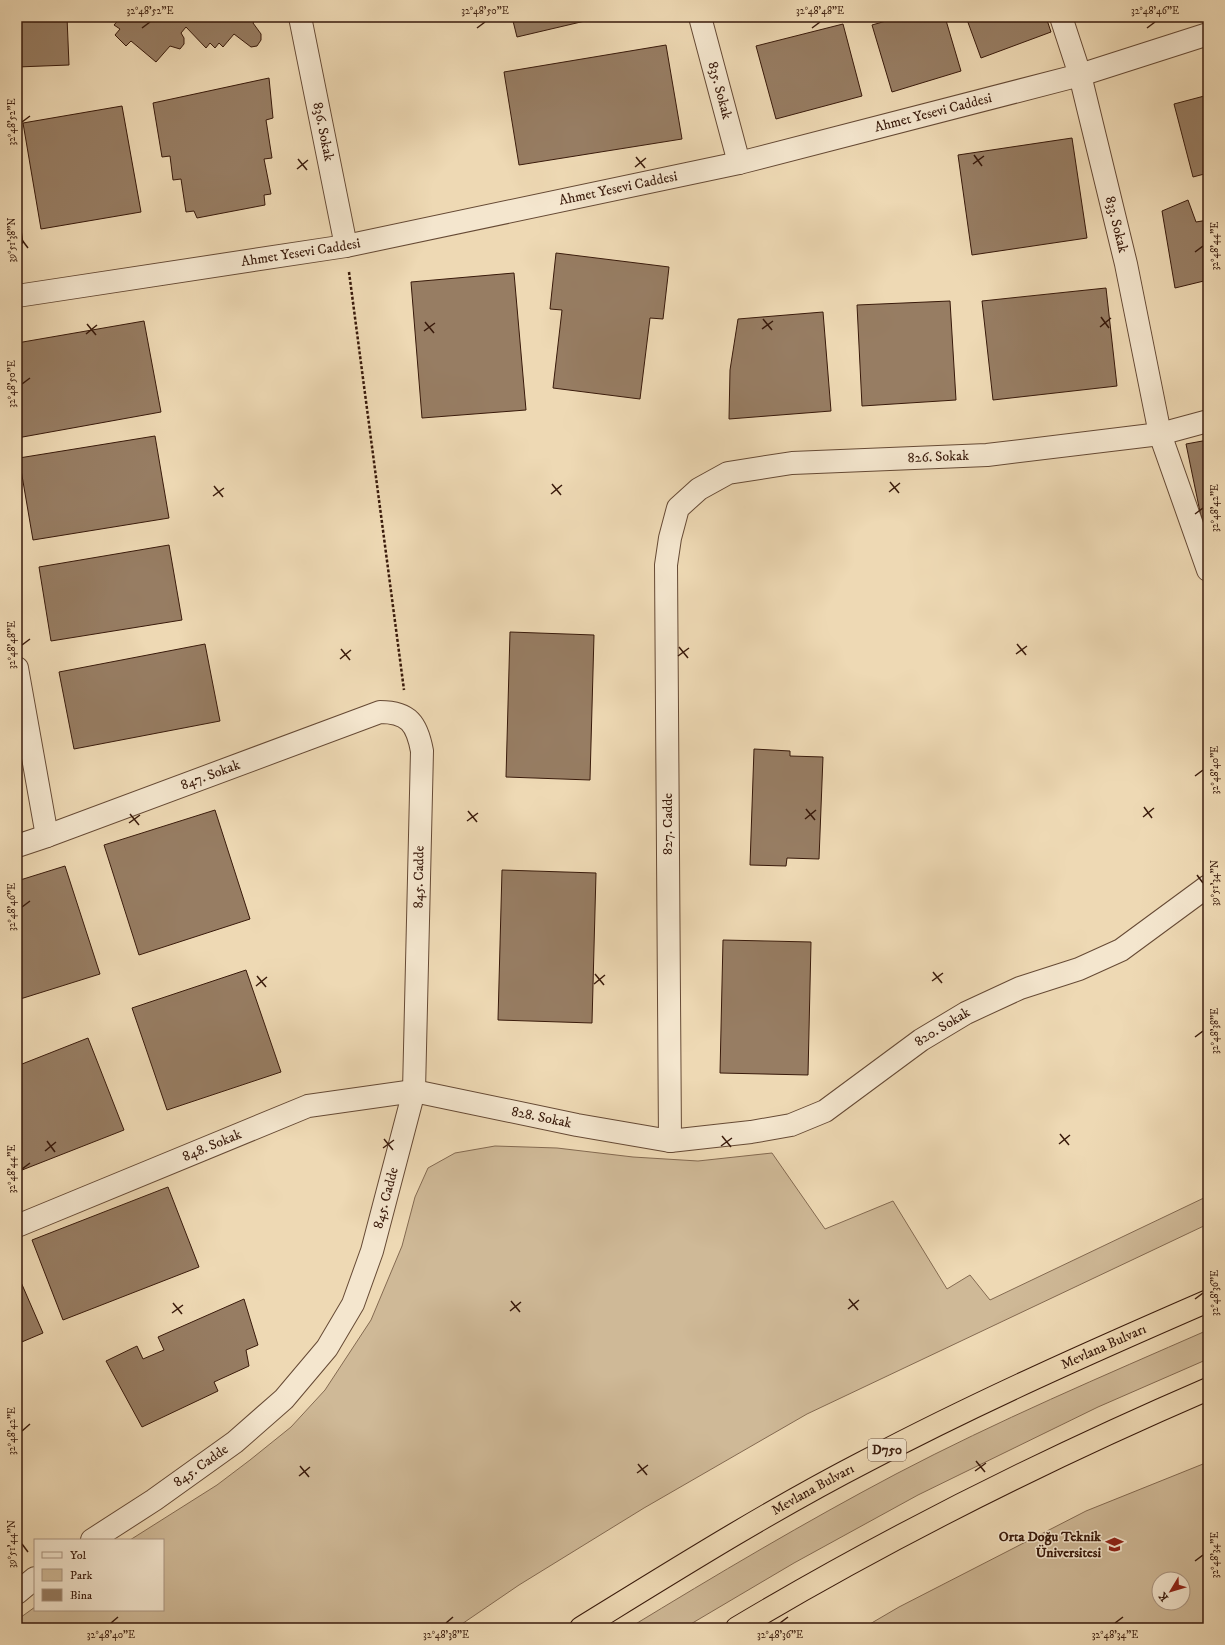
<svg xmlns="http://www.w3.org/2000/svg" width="1225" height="1645" font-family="'IM FELL DW Pica',serif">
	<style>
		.green { fill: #cfb997; stroke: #846a51; fill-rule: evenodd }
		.building { fill: #977d63; stroke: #391a0b }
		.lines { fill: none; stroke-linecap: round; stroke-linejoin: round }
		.minor-casing { stroke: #664a35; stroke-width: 24 }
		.highway-casing { stroke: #391a0b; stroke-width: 24 }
		.path { stroke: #391a0b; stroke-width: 2.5; stroke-dasharray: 3 2; stroke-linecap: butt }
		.minor { stroke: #f4e6ce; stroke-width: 22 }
		.highway { stroke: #eed9b4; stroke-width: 22 }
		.ticks { fill: none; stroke: #391a0b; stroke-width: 1.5 }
		.labels { text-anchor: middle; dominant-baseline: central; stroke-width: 3; stroke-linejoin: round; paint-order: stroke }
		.shield { fill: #f4e6ce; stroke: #715746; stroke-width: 1 }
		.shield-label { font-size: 13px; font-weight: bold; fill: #391a0b }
		.street-label { font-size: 14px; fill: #391a0b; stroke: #f4e6ce }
		.poi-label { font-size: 14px; font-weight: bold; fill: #391a0b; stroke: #f4e6ce; text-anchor: end }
		.neatline { fill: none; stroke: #391a0b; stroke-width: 1.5 }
		.ticks-label { font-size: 10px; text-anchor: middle; fill: #391a0b }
	</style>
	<rect width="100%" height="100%" fill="#eed9b4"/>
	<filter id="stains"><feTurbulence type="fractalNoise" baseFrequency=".005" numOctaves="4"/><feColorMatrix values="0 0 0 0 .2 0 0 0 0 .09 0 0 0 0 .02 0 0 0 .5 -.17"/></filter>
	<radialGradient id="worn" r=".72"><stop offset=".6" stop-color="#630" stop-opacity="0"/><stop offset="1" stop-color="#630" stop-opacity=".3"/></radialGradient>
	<path class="green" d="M495 1146 557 1148 633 1157 698 1161 772 1153 825 1229 893 1201 947 1289 970 1275 990 1300 1208 1196V1224L807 1414 644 1508 519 1585 456 1628H17V1620L35 1607V1610H163V1540H130L217 1485 250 1460 291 1427 325 1390 371 1320 402 1246 415 1197 428 1168 455 1153Z
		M1208 1330V1359L1098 1407 918 1495 794 1563 684 1628H629C716 1575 805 1522 896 1474 997 1421 1103 1376 1208 1330Z
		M1208 1462V1628H863L899 1607 1086 1511ZM1159 1579H1183V1603H1159Z"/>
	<path class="building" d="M17 17H67L69 65 17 67Z
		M121 17H257L253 23 261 34V40L257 46 251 47 234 34 223 47 219 43 215 48 210 43 206 48 186 27 181 33 184 38V44L180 49 170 46 156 62 131 41 126 46 115 35 120 29 114 25Z
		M512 17H602L517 37Z
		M900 17H945L961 71 892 92 872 25Z
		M966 17H1046L1051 32 981 58Z
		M843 24 862 96 776 119 756 46Z
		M666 45 682 139 519 165 504 72Z
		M269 78 273 118 266 120 272 158 264 159 271 194 264 195 265 205 197 218 194 211 186 212 181 179 173 180 170 156 162 157 153 103Z
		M1208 95V173L1193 177 1174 104Z
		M122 106 141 212 41 229 23 123Z
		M1072 138 1087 238 972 255 958 155Z
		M17 199 23 243 17 244Z
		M1188 200 1196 222 1208 220V280L1175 288 1162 211Z
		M556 253 669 267 663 319 650 318 640 399 553 388 562 310 550 309Z
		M514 273 526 410 422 418 411 282Z
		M1106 288 1117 386 993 400 982 301Z
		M950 301 956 400 862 406 857 305Z
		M823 312 831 411 729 419 730 370 738 319Z
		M144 321 161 412 17 438V343Z
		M155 436 169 518 33 540 19 458Z
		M1208 440V535L1205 536 1186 444Z
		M169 545 182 620 51 641 39 567Z
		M510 632 594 635 590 780 506 777Z
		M205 644 220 721 74 749 59 672Z
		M754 749 790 751V756L823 757 819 859 787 858 786 866 750 865Z
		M215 810 250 919 139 955 104 845Z
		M65 866 100 974 17 1000V881Z
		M502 870 596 873 592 1023 498 1020Z
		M723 940 811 942 808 1075 720 1073Z
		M246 970 281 1072 167 1110 132 1008Z
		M88 1038 124 1130 17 1172V1066Z
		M168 1187 199 1267 63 1320 32 1240Z
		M17 1273 43 1333 17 1344Z
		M244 1299 258 1345 246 1350 249 1366 214 1382 218 1391 142 1427 106 1361 137 1346 143 1359 164 1350 158 1337Z"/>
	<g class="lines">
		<defs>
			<g id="minor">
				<path id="s1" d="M300 17 346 246"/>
				<path id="s2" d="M700 17 739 163"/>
				<path id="s3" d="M1061 17 1080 75 1126 264 1160 434 1208 570"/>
				<path id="s4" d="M17 296 346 246 739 163 1080 75 1208 34"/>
				<path d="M17 668 47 836"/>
				<path id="s5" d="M17 846 47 836 380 712C409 712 417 724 422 751L414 1091 372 1251 353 1304 327 1348 284 1399 235 1442 154 1500 92 1540"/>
				<path id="s6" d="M670 1141 666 565 670 538 678 508 699 489 728 473 792 463 987 455 1160 434 1208 421"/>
				<path id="s7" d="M17 1226 308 1106 414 1091 577 1125 670 1141 751 1132 791 1125 825 1111 921 1040 966 1013 1020 988 1079 969 1121 950 1208 886"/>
				<path d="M17 1593 35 1578"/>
			</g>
			<g id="highway">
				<path id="s8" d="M581 1628C675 1570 769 1511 866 1461 978 1402 1093 1351 1208 1301"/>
				<path d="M737 1628C888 1538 1046 1459 1208 1389"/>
			</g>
		</defs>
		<use href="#minor" class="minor-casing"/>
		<use href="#highway" class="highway-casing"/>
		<path class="path" d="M349 272 404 690"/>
		<use href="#minor" class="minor"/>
		<use href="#highway" class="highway"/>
	</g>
	<path class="ticks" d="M142 28 150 22M477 28 485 22M812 28 820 22M1147 28 1155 22M22 122 30 116M974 155 982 166M636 157 645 168M298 159 307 170M973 164 984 156M635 167 646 158M297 169 308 160M22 240 28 248M1195 252 1203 246M1101 317 1109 328M763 319 772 330M425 322 434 333M87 324 96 335M1100 327 1111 318M762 329 773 321M424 331 435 323M86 334 97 325M22 384 30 378M890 482 899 493M552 484 561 495M214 486 223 497M889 492 900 483M551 494 562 485M213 496 224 488M1195 514 1203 508M1017 644 1026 655M22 645 30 639M679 647 688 658M341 649 350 660M1016 654 1027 646M678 656 689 648M340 659 351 650M1195 776 1203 770M1144 807 1152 818M806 809 815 820M468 811 477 822M130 814 139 825M1143 817 1154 808M805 819 816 810M467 821 478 813M129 823 140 815M1197 875 1203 883M22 907 30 901M933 972 942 983M595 974 604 985M257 976 266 987M932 981 943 973M594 984 605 975M256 986 267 977M1195 1037 1203 1031M1060 1134 1069 1145M722 1136 731 1147M384 1139 393 1150M47 1141 55 1152M1059 1144 1070 1135M721 1146 732 1138M383 1148 394 1140M45 1151 56 1142M22 1169 30 1163M849 1299 858 1310M1195 1299 1203 1293M511 1301 520 1312M173 1303 182 1314M848 1309 859 1300M510 1311 521 1302M172 1313 183 1305M22 1431 30 1424M976 1461 985 1472M638 1464 647 1475M300 1466 309 1477M975 1471 986 1463M637 1473 648 1465M299 1476 310 1467M22 1544 28 1552M1195 1561 1203 1555M111 1623 118 1617M446 1623 453 1617M780 1623 788 1617M1115 1623 1123 1617"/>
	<defs>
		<symbol id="university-bare" viewBox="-9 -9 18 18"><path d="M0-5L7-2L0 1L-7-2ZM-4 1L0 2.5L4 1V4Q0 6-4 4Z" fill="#8f2418" stroke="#f4e6ce" stroke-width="2.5" paint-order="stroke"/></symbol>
	</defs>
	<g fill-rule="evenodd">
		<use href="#university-bare" x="1102" y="1532" width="25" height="25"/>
	</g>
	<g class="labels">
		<rect class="shield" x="868" y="1439" width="38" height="22" rx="3"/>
		<g class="shield-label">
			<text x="887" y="1450">D750</text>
		</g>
		<g class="street-label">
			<text stroke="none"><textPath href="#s2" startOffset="76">835. Sokak</textPath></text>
			<text stroke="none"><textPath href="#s4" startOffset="935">Ahmet Yesevi Caddesi</textPath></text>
			<text stroke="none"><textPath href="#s1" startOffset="117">836. Sokak</textPath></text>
			<text stroke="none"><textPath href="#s4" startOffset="611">Ahmet Yesevi Caddesi</textPath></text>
			<text stroke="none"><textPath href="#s3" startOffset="215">833. Sokak</textPath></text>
			<text stroke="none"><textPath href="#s4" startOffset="287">Ahmet Yesevi Caddesi</textPath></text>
			<text stroke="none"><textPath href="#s6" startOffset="907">826. Sokak</textPath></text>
			<text stroke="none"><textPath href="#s5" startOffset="206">847. Sokak</textPath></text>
			<text transform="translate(668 824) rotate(-90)">827. Cadde</text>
			<text transform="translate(419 877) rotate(-89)">845. Cadde</text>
			<text stroke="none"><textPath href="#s7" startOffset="986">820. Sokak</textPath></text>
			<text stroke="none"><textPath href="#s7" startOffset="552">828. Sokak</textPath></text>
			<text stroke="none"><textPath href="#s7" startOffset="211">848. Sokak</textPath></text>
			<text transform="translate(386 1198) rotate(-75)">845. Cadde</text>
			<text stroke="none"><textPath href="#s8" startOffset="594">Mevlana Bulvarı</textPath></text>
			<text transform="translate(201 1466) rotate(-35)">845. Cadde</text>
			<text stroke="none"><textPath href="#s8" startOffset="270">Mevlana Bulvarı</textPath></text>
		</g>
		<g class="poi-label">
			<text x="1101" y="1537">Orta Doğu Teknik<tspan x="1101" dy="16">Üniversitesi</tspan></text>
		</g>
	</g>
	<rect width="1225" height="1645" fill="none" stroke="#eed9b4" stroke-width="44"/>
	<rect x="34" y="1539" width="130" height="72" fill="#f4e6ce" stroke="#a99480"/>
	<rect x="42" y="1552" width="20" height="6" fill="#f4e6ce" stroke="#a99480"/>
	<text x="70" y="1559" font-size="12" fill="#391a0b">Yol</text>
	<rect x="42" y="1569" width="20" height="12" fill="#cfb997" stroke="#a99480"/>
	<text x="70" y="1579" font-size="12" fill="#391a0b">Park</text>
	<rect x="42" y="1589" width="20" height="12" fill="#977d63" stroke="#a99480"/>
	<text x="70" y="1599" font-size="12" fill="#391a0b">Bina</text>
	<g transform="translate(1171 1591) rotate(232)"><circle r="19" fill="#f4e6ce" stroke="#a99480"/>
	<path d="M0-3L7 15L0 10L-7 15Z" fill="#8f2418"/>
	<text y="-6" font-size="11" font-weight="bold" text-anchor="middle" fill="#391a0b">K</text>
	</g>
	<rect x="22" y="22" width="1181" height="1601" class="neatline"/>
	<g class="ticks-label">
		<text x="150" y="14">32°48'52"E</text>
		<text x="485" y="14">32°48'50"E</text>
		<text x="820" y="14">32°48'48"E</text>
		<text x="1155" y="14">32°48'46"E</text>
		<text transform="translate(11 122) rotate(-90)" y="4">32°48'52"E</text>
		<text transform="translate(11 240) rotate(-90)" y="4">39°51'38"N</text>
		<text transform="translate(1214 246) rotate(-90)" y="4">32°48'44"E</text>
		<text transform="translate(11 384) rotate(-90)" y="4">32°48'50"E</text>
		<text transform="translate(1214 508) rotate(-90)" y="4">32°48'42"E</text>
		<text transform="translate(11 645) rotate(-90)" y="4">32°48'48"E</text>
		<text transform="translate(1214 770) rotate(-90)" y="4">32°48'40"E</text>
		<text transform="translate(1214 883) rotate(-90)" y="4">39°51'34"N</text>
		<text transform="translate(11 907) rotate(-90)" y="4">32°48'46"E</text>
		<text transform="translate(1214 1031) rotate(-90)" y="4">32°48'38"E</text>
		<text transform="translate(11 1169) rotate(-90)" y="4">32°48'44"E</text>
		<text transform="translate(1214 1293) rotate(-90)" y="4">32°48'36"E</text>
		<text transform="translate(11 1431) rotate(-90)" y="4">32°48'42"E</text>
		<text transform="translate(11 1544) rotate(-90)" y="4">39°51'44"N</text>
		<text transform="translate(1214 1555) rotate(-90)" y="4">32°48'34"E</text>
		<text x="111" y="1638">32°48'40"E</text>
		<text x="446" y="1638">32°48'38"E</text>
		<text x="780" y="1638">32°48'36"E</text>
		<text x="1115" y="1638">32°48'34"E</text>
	</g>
	<rect width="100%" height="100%" filter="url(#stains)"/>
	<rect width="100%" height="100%" fill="url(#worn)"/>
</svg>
